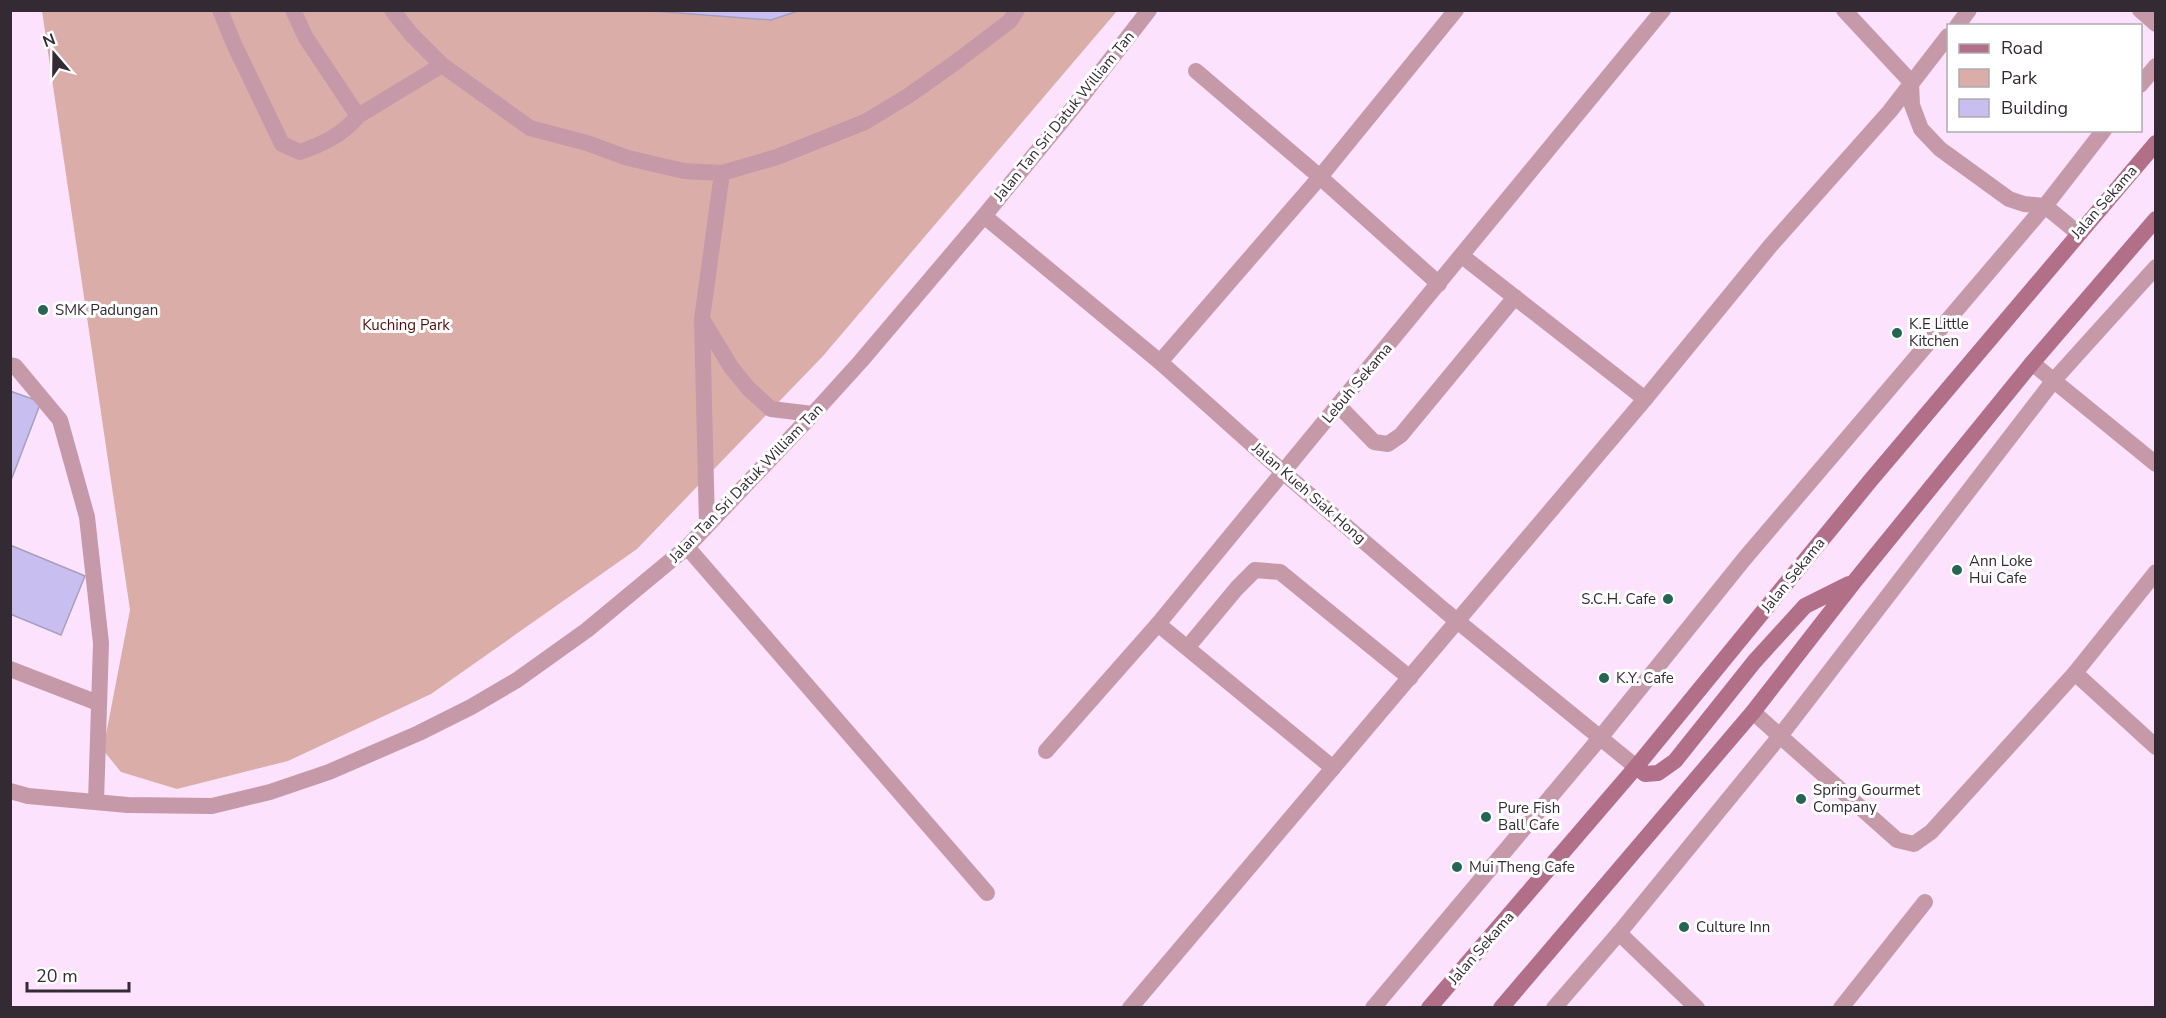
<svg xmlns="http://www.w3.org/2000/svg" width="2166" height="1018" font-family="'Nunito Sans',sans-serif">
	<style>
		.green { fill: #dbada8 }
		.building { fill: #c9bef0; stroke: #a69fbe; stroke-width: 1.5 }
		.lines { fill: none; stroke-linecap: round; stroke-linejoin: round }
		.service { stroke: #c699a9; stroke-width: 16 }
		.minor { stroke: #c699a9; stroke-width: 16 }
		.tertiary { stroke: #c699a9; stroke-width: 16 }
		.secondary { stroke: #b16f88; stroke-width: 16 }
		.poi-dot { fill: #246554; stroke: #fff; stroke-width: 2 }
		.labels { text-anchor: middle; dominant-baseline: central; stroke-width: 6; stroke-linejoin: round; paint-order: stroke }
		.street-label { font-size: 15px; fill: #342a34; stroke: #fff }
		.poi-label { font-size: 15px; fill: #342a34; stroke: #fff; text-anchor: start }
		.park-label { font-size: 15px; fill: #520e0d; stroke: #fff }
	</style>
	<rect width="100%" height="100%" fill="#fce2fd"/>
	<path class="green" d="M42 11H1117L823 356 637 549 431 694 288 761 177 789 121 772 103 750 130 610Z"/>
	<path class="building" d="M639 10H801L771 20Z
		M10 391 41 402 10 483Z
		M10 545 85 576 61 635 10 614Z"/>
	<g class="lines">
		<path class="service" d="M220 10 234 44 282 144 300 152C323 144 342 135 358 116L306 38 293 10
			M392 10 411 34 442 65 530 128 587 143 628 158 684 171 722 173 777 157 865 122 908 96 956 62 1010 21 1017 10
			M2140 10 2156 24
			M1196 71 1320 177 1439 284
			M2140 85 2156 66
			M358 116 442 65
			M1462 256 1645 399
			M702 319 731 367 748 388 771 409 813 414
			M1160 362 1320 177 1456 10
			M10 365 15 366 60 420 87 517 101 643 96 802
			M1338 405 1374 442 1388 444 1401 435 1515 297
			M707 525 702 319 722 173
			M1158 624 1333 768
			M1187 648 1237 588 1255 570 1280 572 1410 678
			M10 669 98 703
			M2075 673 2156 747
			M1373 1008 1600 738 1745 558 2045 206 2104 130
			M1554 1008 1619 933 1780 736 2054 380 2156 267"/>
		<path class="minor" d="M1844 10 1911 82 1912 105 1921 129 1940 149 2009 199 2024 204 2045 206 2078 233
			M1957 26 1969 10
			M2032 363 2156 464
			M687 547 987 893
			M1753 712 1897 840 1914 844 1931 832 2075 673 2156 572
			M1046 751 1158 624 1663 10
			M1619 933 1697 1008
			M1130 1008 1645 399 1771 245 1890 111 1948 36
			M1841 1008 1925 902"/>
		<path class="tertiary" d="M984 216 1160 362 1284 473 1445 611 1636 767
			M10 791 28 796 128 805 212 806 270 792 329 772 419 733 471 707 517 680 587 630 687 547 813 414 861 361 984 216 1072 109 1149 10"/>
		<path class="secondary" d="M1636 767 1645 774 1658 773 1675 761 1754 662 1805 606 1849 584
			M1429 1008 1636 767 1870 481 2156 143
			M1501 1008 1753 712 1854 582 2032 363 2156 219"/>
	</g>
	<g class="poi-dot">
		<circle cx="43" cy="310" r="6"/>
		<circle cx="1897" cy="333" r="6"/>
		<circle cx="1957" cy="570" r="6"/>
		<circle cx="1668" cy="599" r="6"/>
		<circle cx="1604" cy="678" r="6"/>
		<circle cx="1801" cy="799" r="6"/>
		<circle cx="1486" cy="817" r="6"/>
		<circle cx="1457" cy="867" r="6"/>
		<circle cx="1684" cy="927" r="6"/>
	</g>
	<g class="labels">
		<g class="street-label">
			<text transform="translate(1064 116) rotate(-51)">Jalan Tan Sri Datuk William Tan</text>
			<text transform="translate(2104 202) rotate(-49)">Jalan Sekama</text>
			<text transform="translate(1357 383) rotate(-50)">Lebuh Sekama</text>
			<text transform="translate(746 483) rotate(-46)">Jalan Tan Sri Datuk William Tan</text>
			<text transform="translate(1309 493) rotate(41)">Jalan Kueh Siak Hong</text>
			<text transform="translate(1793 575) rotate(-51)">Jalan Sekama</text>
			<text transform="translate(1481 948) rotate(-49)">Jalan Sekama</text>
		</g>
		<g class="poi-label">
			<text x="55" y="310">SMK Padungan</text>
			<text x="1909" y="324">K.E Little<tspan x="1909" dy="17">Kitchen</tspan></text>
			<text x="1969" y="561">Ann Loke<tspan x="1969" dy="17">Hui Cafe</tspan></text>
			<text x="1656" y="599" text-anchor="end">S.C.H. Cafe</text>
			<text x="1616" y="678">K.Y. Cafe</text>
			<text x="1813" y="790">Spring Gourmet<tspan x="1813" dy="17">Company</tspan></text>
			<text x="1498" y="808">Pure Fish<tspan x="1498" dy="17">Ball Cafe</tspan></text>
			<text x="1469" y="867">Mui Theng Cafe</text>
			<text x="1696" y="927">Culture Inn</text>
		</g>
		<g class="park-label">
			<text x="406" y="325">Kuching Park</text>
		</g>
	</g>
	<rect width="2166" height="1018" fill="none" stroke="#342a34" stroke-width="24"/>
	<rect x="1947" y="24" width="195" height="108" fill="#ffffff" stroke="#aeaaae" stroke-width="1.5"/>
	<rect x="1959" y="44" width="30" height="9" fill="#b16f88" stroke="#aeaaae" stroke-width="1.5"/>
	<text x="2001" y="54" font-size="18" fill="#342a34">Road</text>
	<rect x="1959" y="69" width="30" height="18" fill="#dbada8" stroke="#aeaaae" stroke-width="1.5"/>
	<text x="2001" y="84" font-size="18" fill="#342a34">Park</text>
	<rect x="1959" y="99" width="30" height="18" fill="#c9bef0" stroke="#aeaaae" stroke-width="1.5"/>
	<text x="2001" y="114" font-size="18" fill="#342a34">Building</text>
	<g transform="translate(54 54) rotate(340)" stroke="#ffffff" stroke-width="4.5" paint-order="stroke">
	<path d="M0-4.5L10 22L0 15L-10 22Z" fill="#342a34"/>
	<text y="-9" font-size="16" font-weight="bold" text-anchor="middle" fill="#342a34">N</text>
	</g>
	<path d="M27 982v9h102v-9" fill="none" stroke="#342a34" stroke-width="3"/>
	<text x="36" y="982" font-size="18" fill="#342a34" stroke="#ffffff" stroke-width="4.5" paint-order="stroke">20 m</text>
</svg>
